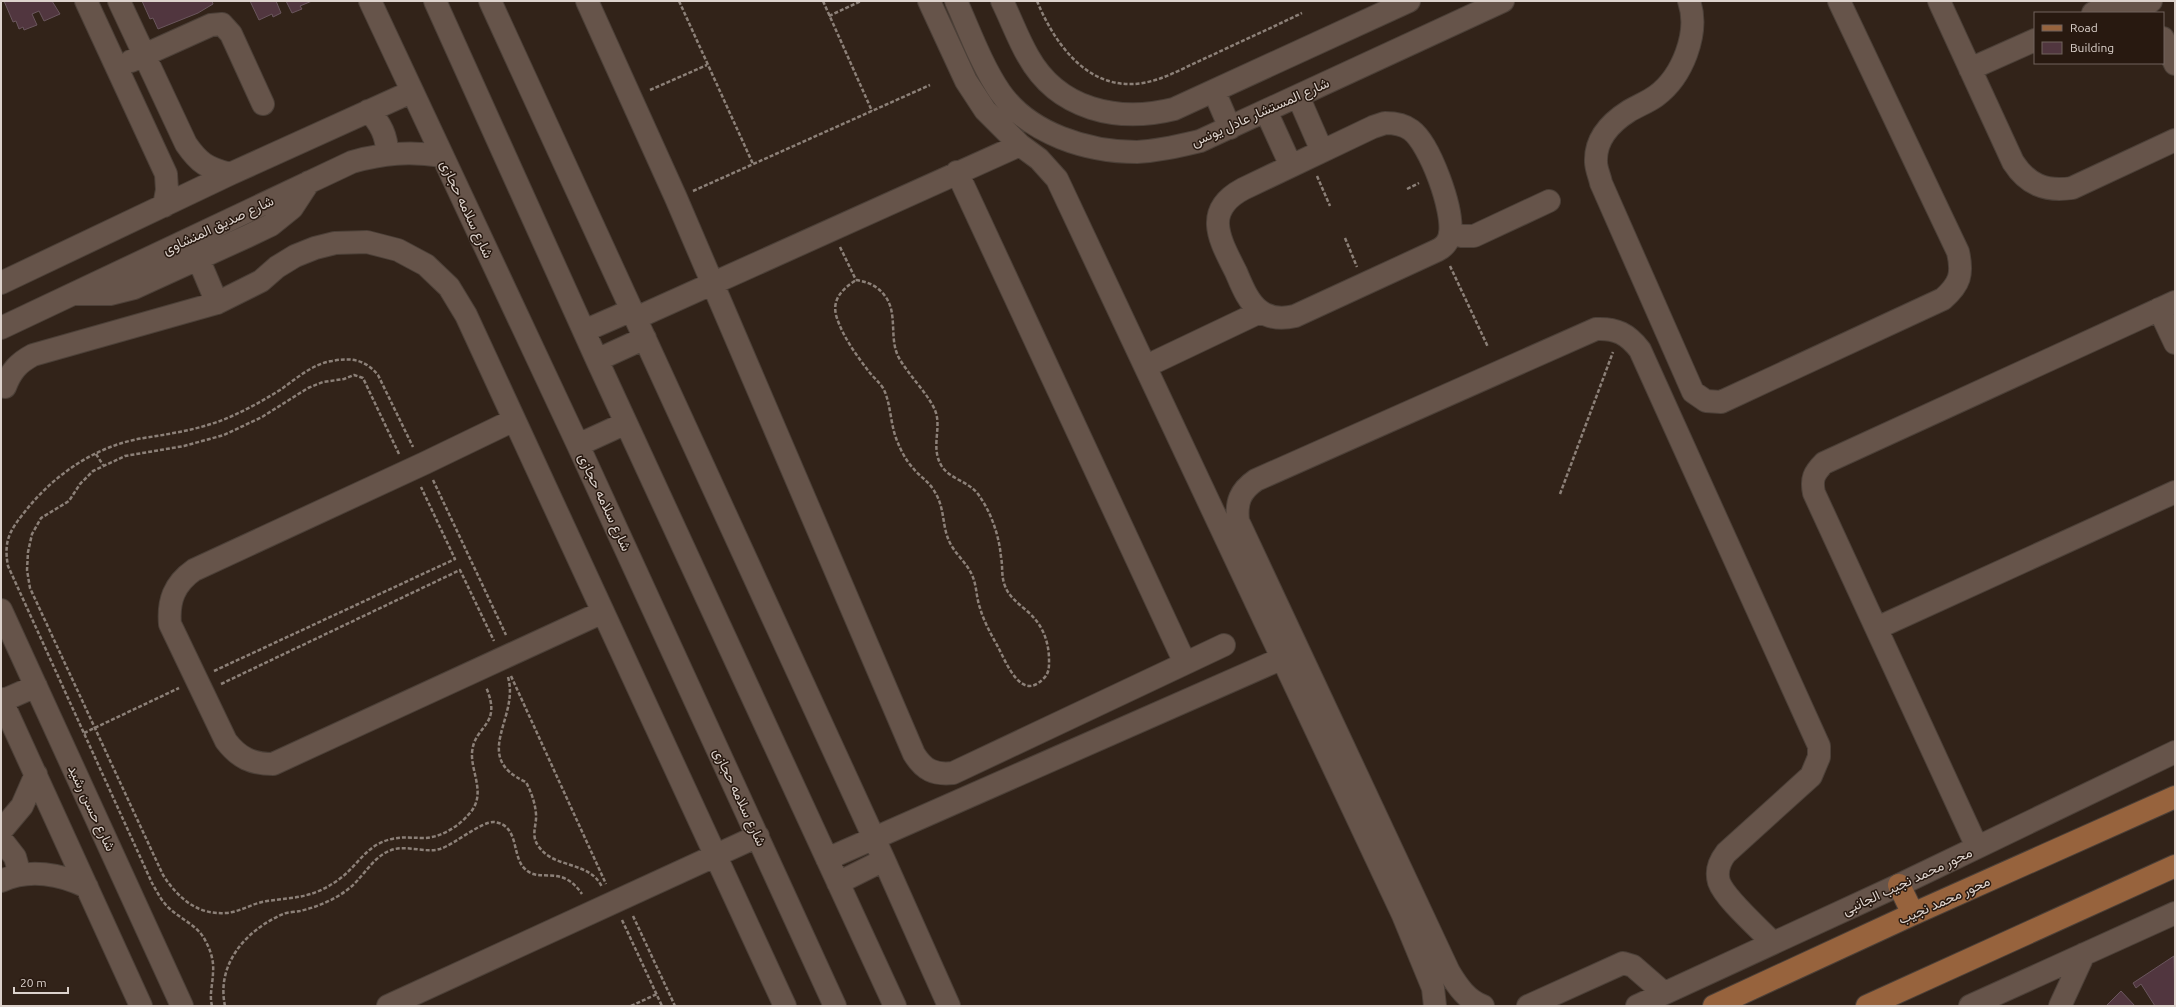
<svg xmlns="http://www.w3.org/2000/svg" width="2176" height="1007" font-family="Ubuntu,Vazirmatn,sans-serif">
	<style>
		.building { fill: #51363f; stroke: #6a565d }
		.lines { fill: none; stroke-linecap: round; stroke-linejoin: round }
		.minor-casing { stroke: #4c4038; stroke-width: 24 }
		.major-casing { stroke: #4c4038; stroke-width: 24 }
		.path { stroke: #8c8078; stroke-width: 2.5; stroke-dasharray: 4 2; stroke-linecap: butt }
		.minor { stroke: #66544a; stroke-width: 22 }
		.major { stroke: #97633d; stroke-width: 22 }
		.labels { text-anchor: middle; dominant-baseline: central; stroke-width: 3; stroke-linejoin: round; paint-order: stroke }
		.street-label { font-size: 14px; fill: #ddd3cd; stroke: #281910 }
	</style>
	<rect width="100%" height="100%" fill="#322319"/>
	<path class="building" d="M4 1H52L60 14 44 21 39 11 32 14 37 25 24 30 23 27 19 29 16 21 13 22Z
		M142 1H212L213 4 198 13 158 29 153 18 150 19Z
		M250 1H276L281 13 273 17 272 14 259 20Z
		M286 1H312L300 6 302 9 292 13Z
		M2174 956 2175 1006H2155L2141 984 2136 988 2133 983Z
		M2121 991 2135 1006H2106Z"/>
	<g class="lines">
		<defs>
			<path id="minor" d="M86 1 166 174 167 190 164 206
				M119 1 186 144C199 163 207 168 230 174
				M370 1 578 445 835 1006
				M435 1 597 360 895 1006
				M490 1 884 860 949 1006
				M587 1 676 198 914 754C924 770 934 775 953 773L1224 645
				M929 1 966 81 985 110 1020 145 1039 159 1057 179 1403 915 1433 988 1435 1006
				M956 1C969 30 982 66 1000 92 1029 134 1088 152 1137 152 1159 151 1179 146 1200 141L1503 1
				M1002 1C1011 19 1018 39 1028 56 1058 110 1118 123 1174 109L1409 1
				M1689 1C1700 33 1682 77 1656 96 1648 102 1637 106 1629 111 1610 123 1595 139 1596 162 1596 169 1600 177 1601 183L1693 392 1706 401 1721 402 1943 299C1960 284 1963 274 1958 252L1839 1
				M1939 1 2013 162C2027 184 2045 192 2072 188L2175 140
				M2127 1C2134 9 2144 8 2151 1
				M2093 13 2120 1
				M2163 38 2175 64
				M131 61 211 25 222 24 231 34 263 104
				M1970 69 2035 40
				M1214 91 1230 128
				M1298 96 1322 151
				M368 111C381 123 387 136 387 153
				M1266 111 1291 166
				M1385 123C1394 123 1403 124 1411 130 1430 144 1454 210 1450 234 1449 241 1444 247 1438 250L1295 316C1283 319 1271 319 1260 311 1248 302 1242 286 1236 272 1220 240 1202 211 1243 189L1373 127Z
				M957 172 1185 663
				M1450 233 1462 236H1474L1549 201
				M198 258 217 303
				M1 283 230 174 411 92
				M77 294H110L134 288 248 236 271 225 292 208 309 182
				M2159 309 2175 343
				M636 318 1020 145
				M1 328 352 162C383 153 410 151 442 156
				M584 331 632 310
				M597 360 645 338
				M1157 361 1260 312
				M5 387C11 371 18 363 33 355L217 303 261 281 277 267 295 256 315 248 335 243 367 242 398 250 426 265 449 287 466 315 785 1006
				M514 420 425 463 194 570C174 584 168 601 170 624L226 741C239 758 252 764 273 764L603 612
				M578 445 626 423
				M1 610 182 1006
				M1877 628 2175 492
				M1 699 141 1006
				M2 701 36 686
				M1 831 22 806 36 774
				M1 839 15 857 20 875
				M1977 847 1814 493C1811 479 1814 473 1824 463L2175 302
				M827 859 1283 658
				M1 881C29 868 61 874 87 887
				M838 883 884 860
				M388 1006 758 836
				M1483 1006C1467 1000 1458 987 1449 972L1238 521C1236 502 1240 491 1256 480L1596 329C1616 328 1628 334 1640 350L1819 746V757L1811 776 1726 853C1719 862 1716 872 1719 882 1725 899 1760 929 1773 943
				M1528 1006 1623 963 1633 966 1664 993
				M1637 1006 1899 885 2175 752
				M1970 1006 2175 913
				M2060 1006 2084 954"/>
			<path id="major" d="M1899 885 1913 914
				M1714 1006 1913 914 2175 797
				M1867 1006 2175 866"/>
		</defs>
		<use href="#minor" class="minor-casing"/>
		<use href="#major" class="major-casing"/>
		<path class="path" d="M679 1 753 164
			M823 1 872 111
			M1037 1C1055 45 1089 92 1143 83 1166 79 1187 66 1208 57 1240 42 1271 28 1302 13
			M829 16 861 1
			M650 90 707 65
			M1317 176 1330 206
			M1407 189 1419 183
			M693 191 930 85
			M1345 238 1357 267
			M840 247 856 280
			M1450 266 1488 347
			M856 280C868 282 878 286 885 296 898 313 889 337 898 356 907 374 930 395 936 413 941 430 931 447 941 465 949 479 968 481 978 494 991 512 999 535 1001 557 1003 567 1001 576 1005 586 1009 597 1018 603 1027 611 1041 623 1048 638 1049 657 1049 665 1050 673 1043 679 1021 702 1006 662 998 647 991 634 984 622 980 608 976 597 977 586 972 575 967 563 956 555 950 543 941 525 946 508 933 489 927 480 919 476 913 468 907 462 901 451 898 443 890 426 891 402 883 388 879 382 874 378 870 373 857 356 842 336 836 315 832 298 844 288 856 280Z
			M96 454 103 465
			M399 454 363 378 354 375 344 379 323 382 308 388 262 417 224 435 184 446 125 456 93 471 80 484 69 501 41 518 32 534 28 552 27 570 30 588 163 875C178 898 197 915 226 913 240 912 253 903 267 901 296 897 313 898 338 880 353 870 362 853 378 844 396 835 407 838 425 838 442 837 459 826 469 814 487 795 471 773 472 753 474 724 503 727 486 687
			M433 480 506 635
			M1560 494 1613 352
			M214 671 455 559 421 487
			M511 676 606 884
			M508 677C520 718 470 757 526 782 531 792 535 802 536 814 537 826 530 835 539 847 555 869 590 861 602 887
			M221 684 460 570 494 641
			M84 733 179 688
			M633 916 675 1006
			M622 920 662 1006
			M212 1006C209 994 213 984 213 972 214 962 211 951 206 942 199 926 182 920 170 909 162 902 157 892 152 883L8 566C3 539 11 529 27 509 56 473 98 445 144 438 175 433 203 429 232 416 248 409 264 400 280 390 296 379 312 364 332 361 351 357 366 360 378 375L413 447
			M225 1006C216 964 246 930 283 914 288 912 295 912 300 911 317 907 334 900 347 890 364 878 373 854 395 849 410 846 426 853 440 849 455 844 482 821 494 822 520 825 511 856 525 869 540 884 561 863 582 894
			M631 1006 657 994"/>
		<use href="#minor" class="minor"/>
		<use href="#major" class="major"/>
	</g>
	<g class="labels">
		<g class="street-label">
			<text transform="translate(1260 112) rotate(-24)">شارع المستشار عادل يونس</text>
			<text transform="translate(467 209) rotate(65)">شارع سلامه حجازى</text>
			<text transform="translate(218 225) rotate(-25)">شارع صديق المنشاوى</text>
			<text transform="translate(605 502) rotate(65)">شارع سلامه حجازى</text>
			<text transform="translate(740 797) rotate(65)">شارع سلامه حجازى</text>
			<text transform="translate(92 808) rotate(65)">شارع حسن رشيد</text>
			<text transform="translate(1907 881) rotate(-25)">محور محمد نجيب الجانبى</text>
			<text transform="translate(1944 900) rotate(-24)">محور محمد نجيب</text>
		</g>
	</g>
	<rect width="2176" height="1007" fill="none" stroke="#ddd3cd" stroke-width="4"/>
	<rect x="2034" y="12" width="130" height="52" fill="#281910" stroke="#70635c"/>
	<rect x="2042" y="25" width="20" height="6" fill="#97633d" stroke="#70635c"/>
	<text x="2070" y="32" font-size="12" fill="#ddd3cd">Road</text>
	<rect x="2042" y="42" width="20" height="12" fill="#51363f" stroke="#70635c"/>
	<text x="2070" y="52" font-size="12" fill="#ddd3cd">Building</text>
	<path d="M14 987v6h54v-6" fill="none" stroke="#ddd3cd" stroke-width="2"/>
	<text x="20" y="987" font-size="12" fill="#ddd3cd" stroke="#281910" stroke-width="3" paint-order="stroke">20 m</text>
</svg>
